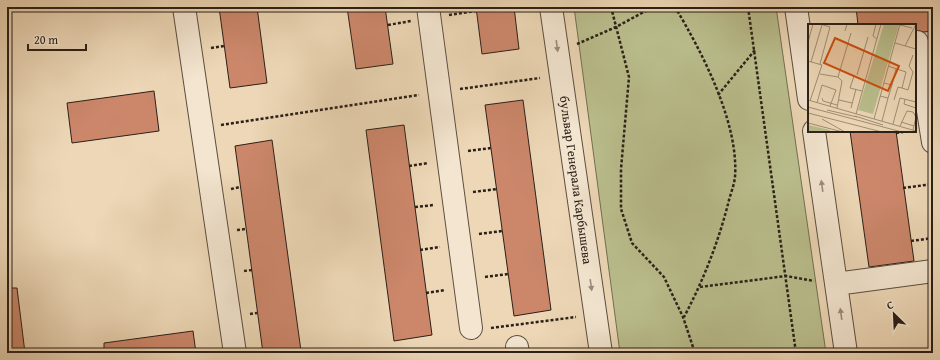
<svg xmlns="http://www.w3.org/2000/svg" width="940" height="360" font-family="'Gentium Book Plus',serif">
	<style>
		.green { fill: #babe8d; stroke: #726f52 }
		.building { fill: #cc876b; stroke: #2b2018 }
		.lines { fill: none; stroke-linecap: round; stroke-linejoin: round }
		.minor-casing { stroke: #5c4e40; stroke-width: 24 }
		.path { stroke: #2b2018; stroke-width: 2.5; stroke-dasharray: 3 2; stroke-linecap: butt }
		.minor { stroke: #f3e5d0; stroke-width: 22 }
		.oneway { fill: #998c7d }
		.labels { text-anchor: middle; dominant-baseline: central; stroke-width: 3.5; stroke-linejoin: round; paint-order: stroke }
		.street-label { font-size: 13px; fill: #2b2018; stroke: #f3e5d0 }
		.inset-road { fill: none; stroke: #9f8e77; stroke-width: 1 }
		.view { fill: #cc500e; fill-opacity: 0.15; stroke: #cc500e; stroke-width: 2 }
		.inset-edge { fill: none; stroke: #2b2018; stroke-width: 2 }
	</style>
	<rect width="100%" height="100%" fill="#edd7b6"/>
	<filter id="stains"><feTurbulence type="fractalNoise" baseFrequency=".005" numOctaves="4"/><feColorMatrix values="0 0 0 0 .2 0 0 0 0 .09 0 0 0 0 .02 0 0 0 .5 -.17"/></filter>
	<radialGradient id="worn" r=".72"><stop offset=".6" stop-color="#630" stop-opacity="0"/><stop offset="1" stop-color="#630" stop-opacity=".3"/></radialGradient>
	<path class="green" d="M574 7H776L826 353H620Z"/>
	<path class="building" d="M219 7H257L267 83 230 88Z
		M347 7H385L393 64 356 69Z
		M476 7H514L519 49 482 54Z
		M856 7H933V31L924 32 915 30V25H858Z
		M154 91 159 131 72 143 67 103Z
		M523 100 551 310 514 316 485 105Z
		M404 125 432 335 394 341 366 130Z
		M850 131H896L914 261 869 267Z
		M272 140 301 351 285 353H263L235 146Z
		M7 288H17L25 353H7Z
		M193 331 196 353H104V343Z"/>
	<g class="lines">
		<defs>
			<path id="minor" d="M184 7 235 353
				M428 7 471 328
				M551 7 601 353
				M796 7 809 99
				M917 42 933 142
				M814 131 846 353
				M836 284 933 271
				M517 347 518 353"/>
		</defs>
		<use href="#minor" class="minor-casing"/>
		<path class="path" d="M611 7 629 77 621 169V209L632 243 664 277 683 317 695 353
			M675 7C702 52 739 123 735 177 734 186 730 195 728 204 718 243 703 281 684 317
			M748 7 796 353
			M449 15 476 11
			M388 25 411 21
			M577 44 616 27 653 7
			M211 48 224 46
			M460 89 540 78
			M718 95 755 50
			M221 125 419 95
			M896 133 910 131
			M468 151 491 148
			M409 166 428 163
			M903 188 933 184
			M231 189 240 187
			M473 192 497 189
			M415 207 434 205
			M237 230 246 229
			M479 234 502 231
			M911 241 933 238
			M420 250 440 247
			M244 271 252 270
			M485 277 508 274
			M700 287 786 276 814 281
			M426 293 445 290
			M250 314 257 313
			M491 328 576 317"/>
		<use href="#minor" class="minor"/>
	</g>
	<defs><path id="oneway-solid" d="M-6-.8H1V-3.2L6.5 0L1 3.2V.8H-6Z"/></defs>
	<g class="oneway">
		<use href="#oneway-solid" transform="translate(557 46) rotate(82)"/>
		<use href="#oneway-solid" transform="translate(822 186) rotate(-98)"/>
		<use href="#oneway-solid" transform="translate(591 285) rotate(82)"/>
		<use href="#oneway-solid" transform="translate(841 314) rotate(-98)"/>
	</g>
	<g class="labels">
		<g class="street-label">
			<text transform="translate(576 180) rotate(82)">бульвар Генерала Карбышева</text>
		</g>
	</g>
	<g transform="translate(808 24)">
		<rect width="108" height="108" fill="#edd7b6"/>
		<path d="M0 101 22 106V108H0Z" fill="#babe8d"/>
		<path d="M76 0H91L65 90 50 86Z" fill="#babe8d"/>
		<path class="inset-road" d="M12 0 22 3 12 40M68 0 65 12 69 15M92 1 104 4M37 7 39 0H44M0 18 5 0M87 19 108 25M97 22 108 0M0 37 14 41 2 77M3 38 14 1M80 42 98 48 94 64 100 66 105 48 101 42 105 31M12 50 30 53 34 57 29 84M49 51 60 13M46 52 42 64 54 67M30 53 43 9M84 61 88 45M72 72 80 74 84 61 76 59M14 74 15 77 29 81M97 75 96 80 108 84M0 76 108 107M31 76 44 79M86 76 90 63 94 64M9 79 14 61 28 66 22 82M0 83 94 108M43 84 48 65M19 86 49 93M0 89 74 108M48 90 73 0M47 92 75 101M14 95 37 108M66 95 92 0M74 97 80 74M93 98 106 102M0 99 35 108M85 100 92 74 108 78M92 102 99 87 105 88 108 93 105 106"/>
		<path class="view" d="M27 14 91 42 80 67 16 39Z"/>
		<rect width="108" height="108" class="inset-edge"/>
	</g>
	<rect width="940" height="360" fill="none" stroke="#edd7b6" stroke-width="24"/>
	<rect x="8" y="8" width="924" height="344" fill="none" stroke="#2b2018" stroke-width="2"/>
	<rect x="12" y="12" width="916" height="336" fill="none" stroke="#2b2018"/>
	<g transform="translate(894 314) rotate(336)" stroke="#f3e5d0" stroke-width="3" paint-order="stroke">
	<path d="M0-3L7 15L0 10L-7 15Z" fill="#2b2018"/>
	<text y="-6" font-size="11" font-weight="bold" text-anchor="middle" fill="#2b2018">С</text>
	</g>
	<path d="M28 44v6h58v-6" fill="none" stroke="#2b2018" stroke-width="2"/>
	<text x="34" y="44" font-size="12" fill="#2b2018" stroke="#f3e5d0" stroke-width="3" paint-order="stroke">20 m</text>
	<rect width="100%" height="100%" filter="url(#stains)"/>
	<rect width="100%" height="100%" fill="url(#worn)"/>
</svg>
